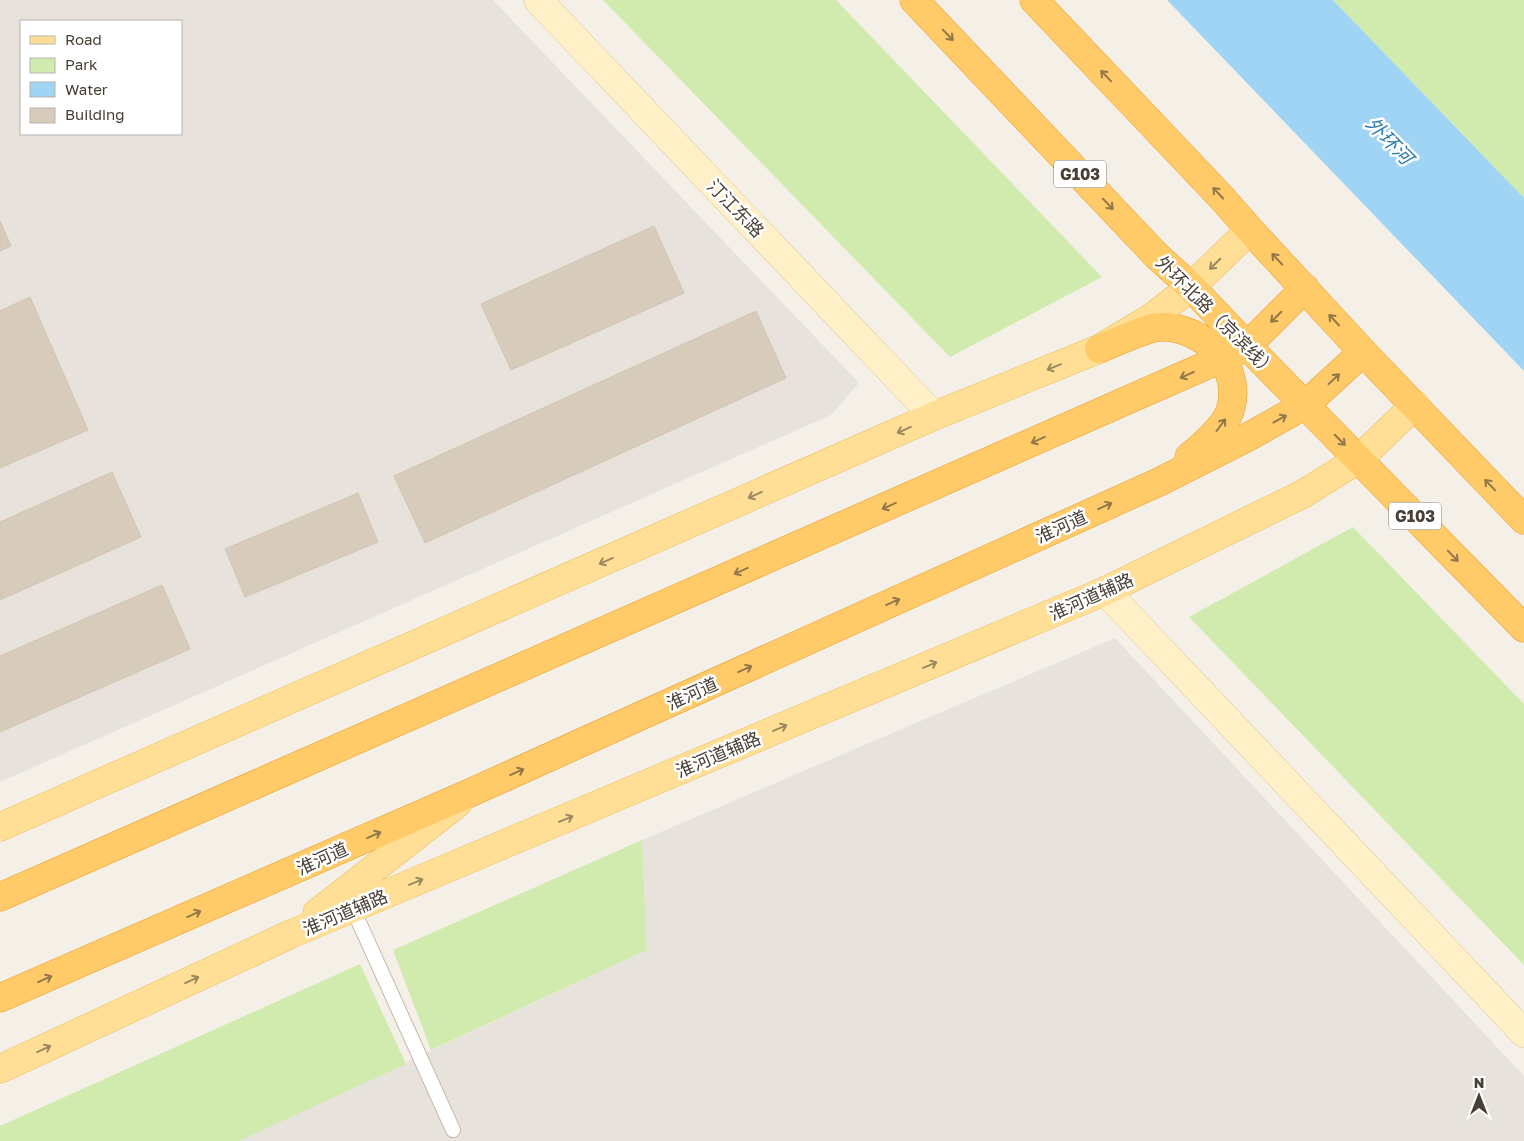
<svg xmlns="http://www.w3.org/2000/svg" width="1524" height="1141" font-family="'Golos Text','Noto Sans SC',sans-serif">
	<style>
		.industrial { fill: #e7e2dc; fill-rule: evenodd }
		.green { fill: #d1ebae }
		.water { fill: #a0d4f4 }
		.building { fill: #d7ccbc; stroke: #d2c4af }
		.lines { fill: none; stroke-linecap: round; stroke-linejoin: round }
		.lane-casing { stroke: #c1b8a9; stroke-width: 16 }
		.secondary-casing { stroke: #dac696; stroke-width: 29 }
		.primary-casing { stroke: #eabe5f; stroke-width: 29 }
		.highway-casing { stroke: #e69f30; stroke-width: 29 }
		.lane { stroke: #fff; stroke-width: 14 }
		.secondary { stroke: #fff0c7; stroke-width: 28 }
		.primary { stroke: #ffdf96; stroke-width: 28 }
		.highway { stroke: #ffca68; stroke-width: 28 }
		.oneway { stroke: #91774a }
		.oneway2 { stroke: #9a8861 }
		.labels { text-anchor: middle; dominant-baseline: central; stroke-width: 5; stroke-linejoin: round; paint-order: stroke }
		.shield { fill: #fff; stroke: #7f7972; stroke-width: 1 }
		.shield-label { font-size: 16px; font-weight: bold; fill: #484036 }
		.street-label { font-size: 18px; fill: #484036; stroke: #fff }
		.water-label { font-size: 19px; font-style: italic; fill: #277ab2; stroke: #fff }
	</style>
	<rect width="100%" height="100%" fill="#f4f0e7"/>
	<path class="industrial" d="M0 0H493L859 383 831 415 0 782ZM21 21H181V134H21Z
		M1115 638 1524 1076V1141H237L647 950 642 840Z"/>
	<path class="green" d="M603 0H836L1102 277 950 357Z
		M1333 0H1524V198Z
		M1353 527 1524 704V965L1189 617Z
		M642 840 647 950 431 1050 393 950Z
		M360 964 406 1064 239 1141H0V1126Z"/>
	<path class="water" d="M1167 0H1333L1524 198V371Z"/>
	<path class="building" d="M0 221 11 246 0 251Z
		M654 226 684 293 511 370 481 304Z
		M30 297 88 430 0 468V311Z
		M756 311 786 378 425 543 394 476Z
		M112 472 141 537 0 600V522Z
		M358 493 378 542 245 597 225 549Z
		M162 585 190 649 0 732V656Z"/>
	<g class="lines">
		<defs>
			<path id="lane" d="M353 909 453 1130"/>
			<path id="secondary" d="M538 0 934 416
				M1105 591 1524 1033"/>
			<path id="primary" d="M0 827 934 416 1099 349 1151 318 1191 287 1250 230
				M317 913 458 803
				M0 1069 291 934 1105 591 1303 494 1359 459 1415 405"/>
			<path id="highway" d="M914 0 1156 255 1191 287 1247 346 1524 628
				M1034 0 1222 198 1250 230 1363 352 1524 520
				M1099 349C1115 343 1145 328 1160 327 1204 326 1244 367 1230 411 1224 428 1202 446 1189 457
				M0 897 1223 358 1247 346 1305 288
				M0 998 472 792 1159 482 1248 437 1305 405 1363 352"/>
		</defs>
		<use href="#lane" class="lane-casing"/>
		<use href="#secondary" class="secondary-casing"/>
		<use href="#primary" class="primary-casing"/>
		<use href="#highway" class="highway-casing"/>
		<use href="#lane" class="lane"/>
		<use href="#secondary" class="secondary"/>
		<use href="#primary" class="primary"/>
		<use href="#highway" class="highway"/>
	</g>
	<defs><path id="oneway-shaft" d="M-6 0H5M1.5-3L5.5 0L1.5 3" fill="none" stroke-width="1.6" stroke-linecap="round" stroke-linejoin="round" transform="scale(1.25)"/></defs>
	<g class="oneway">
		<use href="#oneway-shaft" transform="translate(948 35) rotate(46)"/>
		<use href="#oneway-shaft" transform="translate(1106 76) rotate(-134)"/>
		<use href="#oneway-shaft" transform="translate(1218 193) rotate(-133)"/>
		<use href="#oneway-shaft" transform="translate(1108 204) rotate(46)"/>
		<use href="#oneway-shaft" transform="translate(1277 259) rotate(-133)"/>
		<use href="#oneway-shaft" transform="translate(1276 317) rotate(135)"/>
		<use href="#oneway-shaft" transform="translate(1334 320) rotate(-133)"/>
		<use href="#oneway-shaft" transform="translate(1187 375) rotate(156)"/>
		<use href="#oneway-shaft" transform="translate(1334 379) rotate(-43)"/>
		<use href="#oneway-shaft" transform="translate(1280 419) rotate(-29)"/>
		<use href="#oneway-shaft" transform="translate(1221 425) rotate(-53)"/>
		<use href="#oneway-shaft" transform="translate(1038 440) rotate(156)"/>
		<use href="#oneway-shaft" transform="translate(1340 440) rotate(45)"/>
		<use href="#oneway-shaft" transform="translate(1490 485) rotate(-134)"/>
		<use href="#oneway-shaft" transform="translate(889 506) rotate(156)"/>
		<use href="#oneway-shaft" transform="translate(1105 506) rotate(-24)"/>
		<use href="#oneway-shaft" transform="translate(1453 556) rotate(46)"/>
		<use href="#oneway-shaft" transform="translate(741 571) rotate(156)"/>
		<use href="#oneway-shaft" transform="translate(893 602) rotate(-24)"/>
		<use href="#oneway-shaft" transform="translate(745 669) rotate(-24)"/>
		<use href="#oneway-shaft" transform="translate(517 772) rotate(-24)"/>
		<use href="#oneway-shaft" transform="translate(374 835) rotate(-24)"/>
		<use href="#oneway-shaft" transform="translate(194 914) rotate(-24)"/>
		<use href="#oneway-shaft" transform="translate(45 979) rotate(-24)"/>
	</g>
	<g class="oneway2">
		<use href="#oneway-shaft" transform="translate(1215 264) rotate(136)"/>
		<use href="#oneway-shaft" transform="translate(1054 367) rotate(158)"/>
		<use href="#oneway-shaft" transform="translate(904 430) rotate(156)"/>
		<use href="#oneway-shaft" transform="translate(755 495) rotate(156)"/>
		<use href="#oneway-shaft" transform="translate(606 561) rotate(156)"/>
		<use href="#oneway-shaft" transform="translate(930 665) rotate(-23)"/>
		<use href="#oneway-shaft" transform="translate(780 728) rotate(-23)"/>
		<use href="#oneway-shaft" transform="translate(566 819) rotate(-23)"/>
		<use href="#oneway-shaft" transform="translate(416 882) rotate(-23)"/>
		<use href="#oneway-shaft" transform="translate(192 980) rotate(-25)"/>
		<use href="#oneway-shaft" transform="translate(44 1049) rotate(-25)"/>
	</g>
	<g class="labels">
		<g class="shield">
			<rect x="1054" y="160.5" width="52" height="27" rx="4"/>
			<rect x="1389" y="502.5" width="52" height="27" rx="4"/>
		</g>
		<g class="shield-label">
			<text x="1080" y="174">G103</text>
			<text x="1415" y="516">G103</text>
		</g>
		<g class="street-label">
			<text transform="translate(736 208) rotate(46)">汀江东路</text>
			<text transform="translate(1217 316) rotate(45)">外环北路（京滨线）</text>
			<text transform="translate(1061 526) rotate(-24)">淮河道</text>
			<text transform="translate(1091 596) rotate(-24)">淮河道辅路</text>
			<text transform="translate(692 693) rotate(-24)">淮河道</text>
			<text transform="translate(718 754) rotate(-23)">淮河道辅路</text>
			<text transform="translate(322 858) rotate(-24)">淮河道</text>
			<text transform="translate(345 912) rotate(-23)">淮河道辅路</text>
		</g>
		<g class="water-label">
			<text transform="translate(1390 140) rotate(46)">外环河</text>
		</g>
	</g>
	<rect x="20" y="20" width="162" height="115" fill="#ffffff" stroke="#b6b3af"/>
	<rect x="30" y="36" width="25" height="8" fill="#ffdf96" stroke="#b6b3af"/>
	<text x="65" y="45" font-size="15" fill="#484036">Road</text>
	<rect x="30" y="58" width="25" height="15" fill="#d1ebae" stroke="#b6b3af"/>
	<text x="65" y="70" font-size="15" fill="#484036">Park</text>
	<rect x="30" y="82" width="25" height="15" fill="#a0d4f4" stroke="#b6b3af"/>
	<text x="65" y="95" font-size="15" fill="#484036">Water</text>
	<rect x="30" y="108" width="25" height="15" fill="#d7ccbc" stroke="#b6b3af"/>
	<text x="65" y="120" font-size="15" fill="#484036">Building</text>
	<g transform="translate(1479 1096)" stroke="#ffffff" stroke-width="4" paint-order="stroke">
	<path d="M0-4L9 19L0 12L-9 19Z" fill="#484036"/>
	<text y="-8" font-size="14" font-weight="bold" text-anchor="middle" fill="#484036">N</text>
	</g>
</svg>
